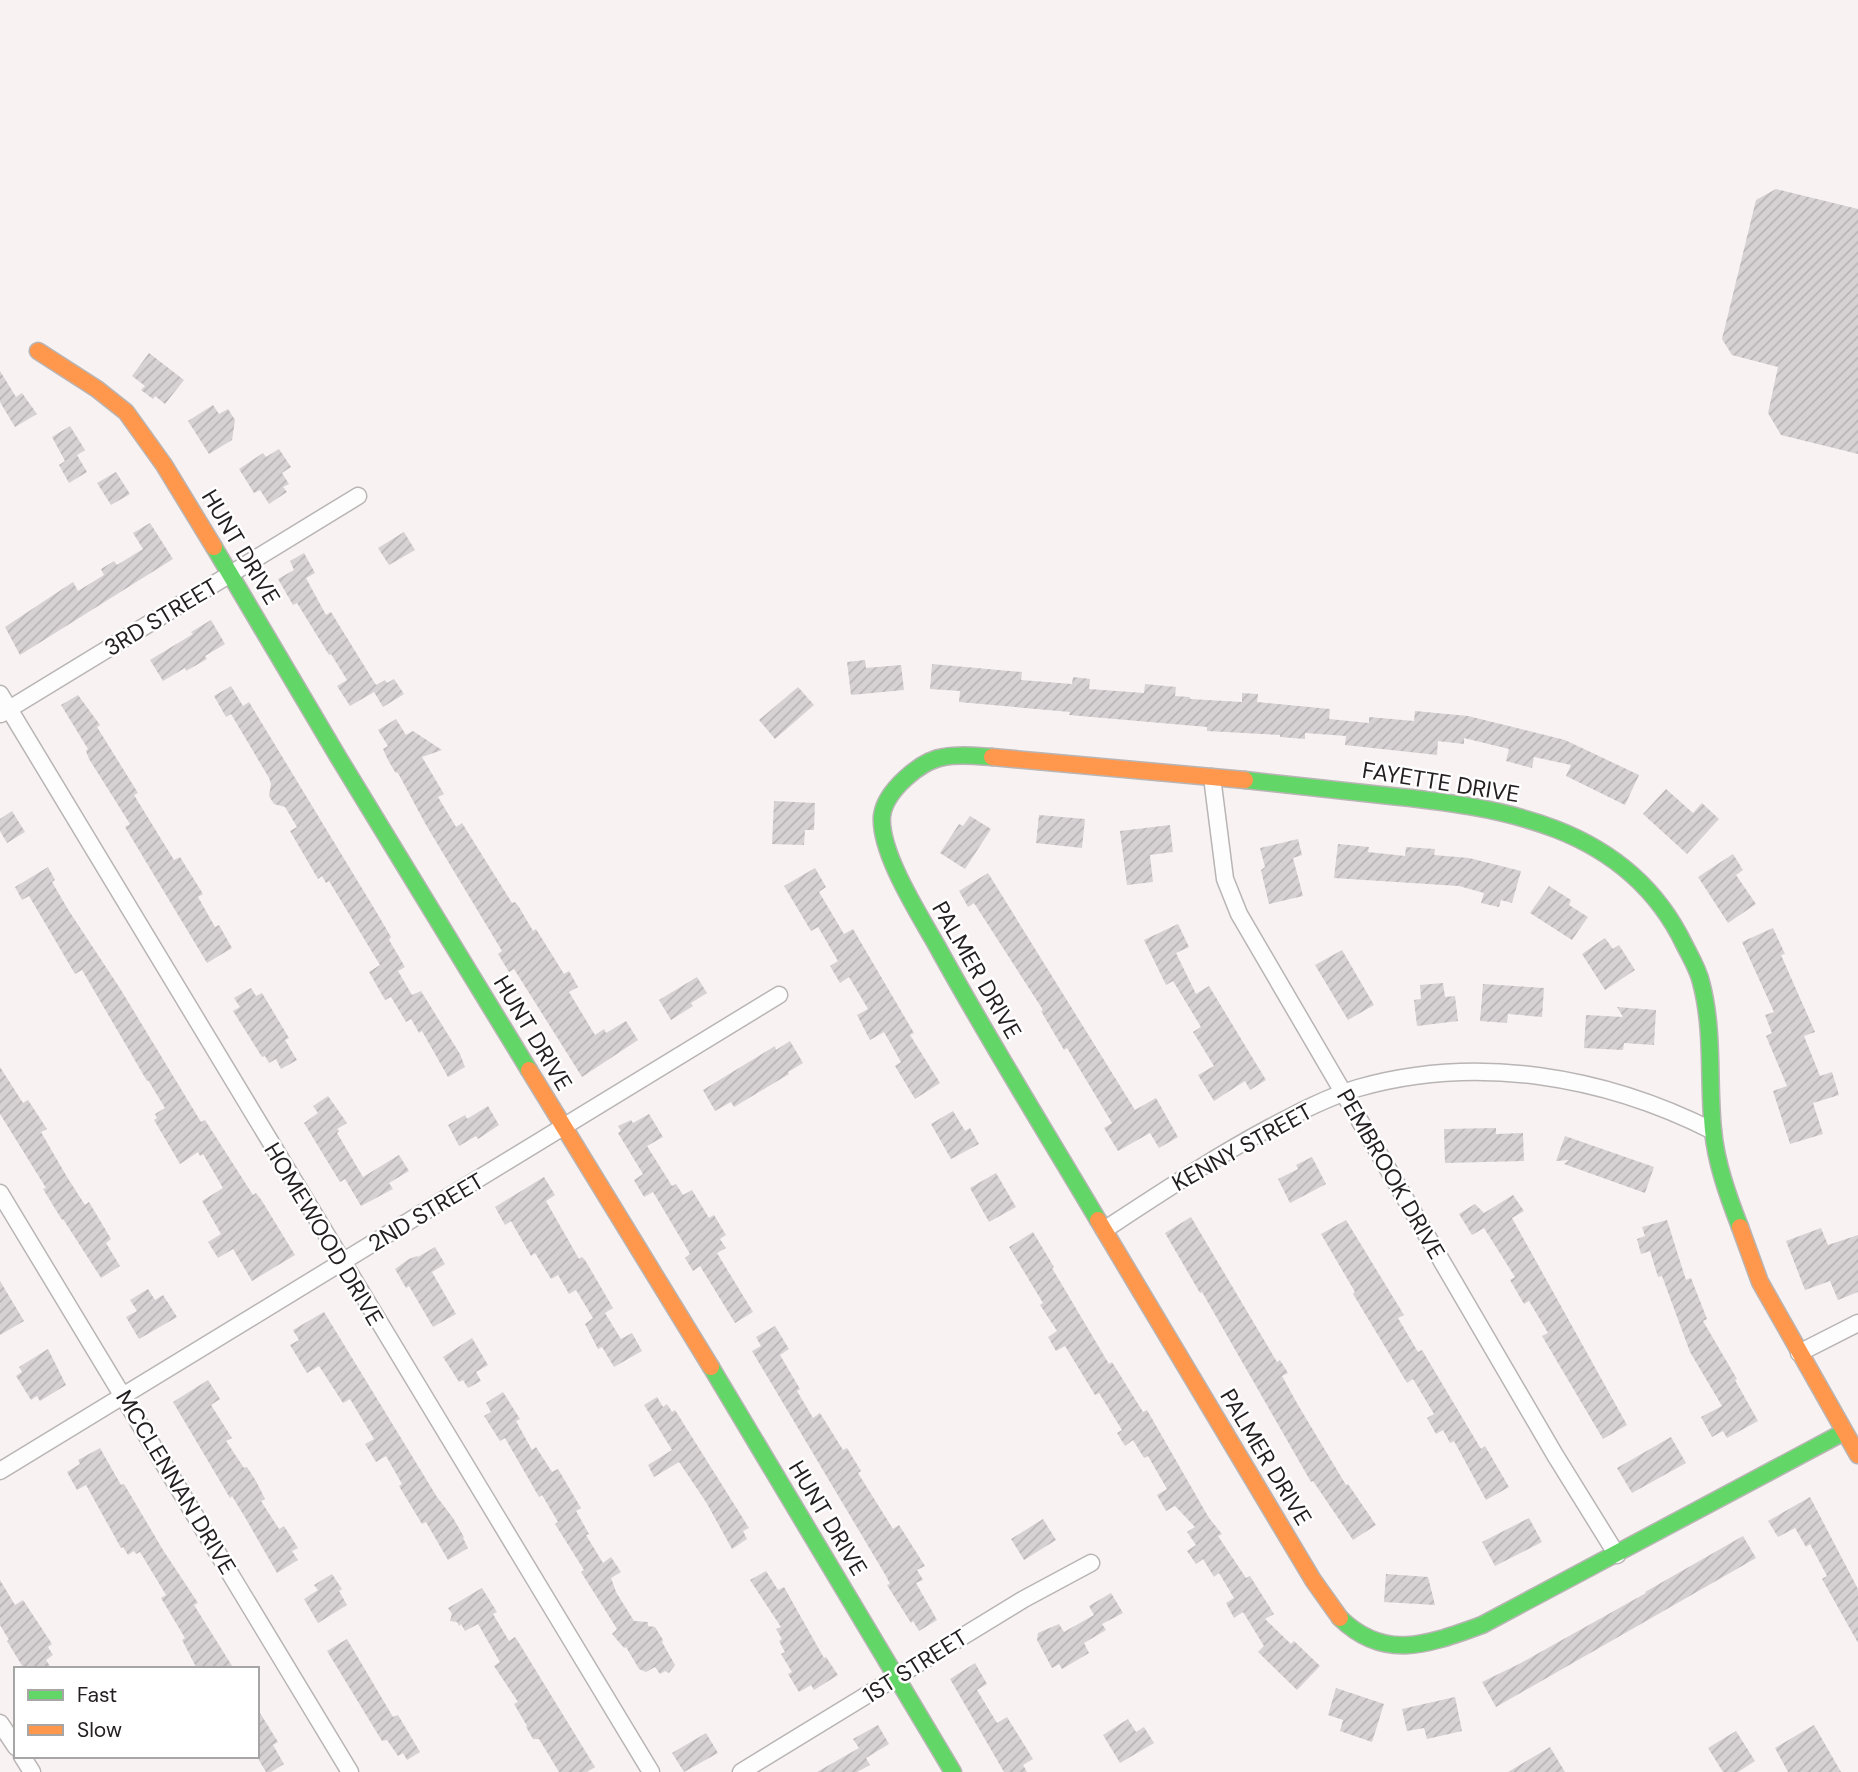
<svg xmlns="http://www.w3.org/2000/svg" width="1858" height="1772" font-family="'DM Sans',sans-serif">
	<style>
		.building { fill: url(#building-hatch) }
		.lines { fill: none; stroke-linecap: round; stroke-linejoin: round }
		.street-casing { stroke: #b9b5b5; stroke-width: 19 }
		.fast-casing { stroke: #b9b5b5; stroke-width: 19 }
		.slow-casing { stroke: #b9b5b5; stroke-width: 19 }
		.street { stroke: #fefdfd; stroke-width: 16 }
		.fast { stroke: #63d668; stroke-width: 16 }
		.slow { stroke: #ff974d; stroke-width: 16 }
		.labels { text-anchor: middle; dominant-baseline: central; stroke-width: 5; stroke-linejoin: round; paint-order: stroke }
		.street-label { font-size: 23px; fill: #242021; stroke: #fff }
	</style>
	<defs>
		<pattern id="building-hatch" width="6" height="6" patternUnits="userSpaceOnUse" patternTransform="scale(1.75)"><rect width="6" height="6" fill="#d6d1d2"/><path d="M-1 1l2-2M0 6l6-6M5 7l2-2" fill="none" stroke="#b8b3b4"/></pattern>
	</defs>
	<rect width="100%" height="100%" fill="#f8f2f3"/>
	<path class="building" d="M1776 189 1858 209V454L1781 435 1768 413 1778 367 1732 355 1722 339 1756 200Z
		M149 353 184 380 165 404 155 396 153 399 141 390 145 386 132 376Z
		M0 371 16 397 22 393 37 414 15 427 0 402Z
		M213 405 219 414 228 409 235 420 232 440 209 454 188 421Z
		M70 426 85 450 77 455 87 472 69 483 59 465 65 461 52 437Z
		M279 449 291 467 282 473 289 484 283 487 287 492 269 504 260 490 254 493 239 469 263 453 266 457Z
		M116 472 130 494 111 505 97 483Z
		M150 523 173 559 20 655 5 627 73 582 78 591 104 575 101 569 114 561 117 565 143 549 133 533Z
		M404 532 415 550 389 565 378 548Z
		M304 553 315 573 306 578 326 615 331 612 376 685 385 680 387 683 394 679 404 694 383 707 374 692 350 706 337 686 347 680 331 654 329 655 297 603 293 605 278 579 294 570 290 561Z
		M211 620 225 644 205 656 207 659 186 671 185 668 163 681 150 660 193 634 191 632Z
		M865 660 866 668 901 665 904 690 851 695 847 662Z
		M932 664 1022 672 1021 680 1072 684 1073 677 1090 679 1089 689 1144 693 1145 684 1176 687 1175 696 1190 697V699L1242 702V693L1258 694 1257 702 1330 709 1329 719 1369 723V717L1414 721 1415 711 1468 716 1565 740 1639 775 1625 805 1566 776 1571 765 1534 757 1532 768 1506 761 1509 749 1464 738V744L1438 741 1437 755 1345 745 1346 736 1305 733V739L1280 737V735L1207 731V727L1069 715 1070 712 959 702 960 691 930 689Z
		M231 686 243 706 249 702 377 913 391 937 389 940 405 967 398 971 412 995 421 991 460 1054 465 1067 448 1077 422 1031 419 1033 411 1019 406 1022 391 997 385 1000 369 972 380 965 329 881 326 883 322 876 318 879 290 831 297 827 285 807 274 804 269 796 271 784 269 778 231 714 226 717 214 696Z
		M798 687 814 705 775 739 759 720Z
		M78 695 100 725 97 727 138 793 134 795 174 860 180 857 203 894 198 897 215 927 219 925 232 948 207 963 125 827 130 824 89 759 86 751 88 749 61 705Z
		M396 719 406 735 413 731 442 750 422 757 444 794 438 797 456 827 462 823 512 903 515 902 519 907 533 931 536 929 564 974 569 971 578 987 569 992 595 1035 604 1029 606 1033 626 1021 638 1040 582 1077 514 969 509 972 498 954 502 951 426 825 398 773 395 772 388 760 383 749 388 746 378 730Z
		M1666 789 1693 813 1702 803 1719 819 1687 854 1643 814Z
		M774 801 815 803 814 830H805L804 845 772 844Z
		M12 811 25 832 7 843 0 831V819Z
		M1039 815 1085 819 1082 848 1036 843Z
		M970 816 991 829 965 869 940 853 959 824 963 826Z
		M1170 825 1173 852 1150 855 1153 882 1127 885 1120 831Z
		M1298 839 1302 855 1293 858 1303 896 1269 904 1261 870 1265 867 1260 848Z
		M1338 844 1369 847 1368 852 1405 856 1406 847 1435 849 1434 855 1469 858 1521 871 1512 903 1501 900 1499 907 1481 903 1484 893 1459 886 1334 878Z
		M1733 854 1743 870 1736 875 1756 904 1728 923 1698 877Z
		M48 867 55 880 52 882 69 911 121 990 201 1122 205 1120 253 1195 256 1193 262 1201 295 1255 252 1281 233 1249 218 1258 208 1242 221 1234 202 1201 223 1188 203 1154 200 1156 198 1152 180 1164 154 1120 157 1118 155 1114 165 1108 148 1080 147 1081 82 970 75 974 29 896 22 900 15 887Z
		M815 868 826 887 819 892 844 934 853 929 914 1033 910 1035 940 1083 915 1099 895 1066 901 1062 884 1032 870 1040 857 1015 868 1009 849 977 840 983 830 966 838 961 818 927 811 931 784 886Z
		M988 873 1135 1110 1156 1098 1178 1137 1159 1148 1150 1133 1118 1151 1104 1128 1112 1123 1067 1048 1064 1050 1041 1011 1043 1010 974 903 968 907 959 891Z
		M1549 886 1571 900 1569 905 1588 917 1572 940 1530 913Z
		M1178 924 1189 947 1176 953 1196 994 1209 986 1266 1080 1250 1090 1245 1081 1214 1101 1198 1075 1214 1066 1193 1032 1201 1027 1173 981 1166 985 1144 940Z
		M1773 928 1785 954 1781 955 1815 1032 1804 1036 1820 1076 1832 1072 1839 1095 1813 1103 1823 1134 1790 1144 1773 1091 1787 1086 1766 1036 1772 1033 1765 1015 1774 1012 1742 942Z
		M1605 938 1613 949 1619 945 1635 970 1605 990 1582 954Z
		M1342 950 1374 1005 1348 1020 1315 965Z
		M697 977 707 993 691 1003 693 1006 671 1020 659 1000Z
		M1443 983 1445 997 1455 996 1458 1021 1417 1026 1414 1000 1421 999 1420 985Z
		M1483 984 1544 988 1542 1017 1508 1014 1507 1023 1480 1021Z
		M251 988 256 996 262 993 289 1038 285 1040 297 1060 281 1069 276 1059 269 1063 265 1056 262 1057 233 1011 240 1007 234 998Z
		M1617 1007 1656 1010 1654 1045 1624 1043 1623 1050 1584 1048 1586 1015 1623 1017Z
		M790 1041 803 1063 788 1072 789 1074 734 1107 731 1102 715 1111 703 1090 775 1046 776 1050Z
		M0 1067 23 1103 28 1100 47 1129 41 1132 67 1177 85 1205 89 1202 111 1239 106 1243 120 1266 101 1278 63 1219 62 1220 43 1189 46 1188 0 1114Z
		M328 1096 347 1123 337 1129 339 1131 337 1133 363 1177 399 1155 409 1171 389 1183 393 1189 361 1206 345 1179 340 1182 304 1123 318 1113 313 1106Z
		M488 1106 499 1125 478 1139 476 1136 459 1146 448 1125 465 1115 467 1119Z
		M953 1111 965 1131 970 1128 979 1144 951 1159 931 1124Z
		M649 1114 663 1137 647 1146 672 1186 676 1184 683 1195 692 1190 709 1218 714 1215 726 1235 720 1239 726 1248 717 1253 753 1312 735 1323 700 1266 693 1271 685 1258 690 1254 653 1192 644 1197 634 1180 643 1174 618 1133 621 1131 618 1126 631 1120 633 1123Z
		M1496 1128V1134L1523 1133 1524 1161 1445 1163 1444 1129Z
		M1565 1136 1654 1167 1645 1193 1564 1164 1569 1160 1556 1161Z
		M1312 1157 1326 1184 1290 1203 1278 1179 1298 1169 1296 1165Z
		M996 1173 1016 1207 989 1222 970 1188Z
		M544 1177 555 1195 546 1201 579 1259 582 1257 585 1260 613 1308 605 1313 621 1339 632 1333 642 1351 614 1367 602 1347 598 1349 585 1324 593 1318 576 1290 569 1294 558 1275 551 1279 535 1253 531 1256 511 1221 505 1225 495 1207Z
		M1513 1195 1524 1211 1512 1218 1627 1425 1603 1439 1542 1336 1548 1333 1529 1301 1524 1304 1510 1280 1515 1277 1484 1228 1472 1235 1459 1214 1475 1204 1484 1213Z
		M1191 1217 1277 1362 1280 1360 1288 1373 1282 1376 1298 1405 1346 1485 1348 1484 1376 1525 1353 1540 1313 1481 1311 1482 1202 1292 1200 1293 1165 1233Z
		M1346 1220 1404 1315 1398 1318 1418 1352 1422 1350 1481 1449 1485 1446 1509 1487 1486 1500 1454 1441 1450 1443 1443 1430 1436 1434 1427 1418 1434 1414 1413 1379 1407 1383 1353 1294 1355 1292 1321 1234Z
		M1667 1220 1686 1280 1691 1278 1707 1319 1703 1321 1737 1379 1735 1380 1758 1421 1727 1438 1723 1431 1712 1437 1701 1417 1722 1406 1690 1352 1662 1276 1658 1277 1650 1251 1641 1254 1637 1239 1645 1236 1642 1227Z
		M1821 1228 1828 1245 1858 1235V1292L1838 1300 1830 1281 1805 1290 1786 1241Z
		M1033 1232 1054 1267 1052 1268 1109 1364 1112 1362 1143 1412 1147 1410 1209 1518 1222 1534 1218 1536 1246 1578 1250 1576 1274 1614 1265 1619 1291 1644 1294 1641 1320 1666 1297 1690 1258 1652 1264 1646 1243 1612 1234 1618 1226 1603 1234 1598 1219 1573 1214 1577 1203 1559 1196 1564 1187 1551 1196 1545 1187 1532 1195 1527 1175 1506 1166 1511 1157 1495 1167 1489 1148 1456 1144 1458 1133 1440 1125 1446 1117 1433 1122 1430 1099 1393 1095 1395 1065 1346 1056 1351 1048 1337 1057 1331 1040 1305 1043 1303 1009 1247Z
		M435 1247 445 1264 432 1272 456 1314 433 1327 409 1286 406 1288 395 1269 409 1259 417 1256 418 1257Z
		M0 1281 24 1321 0 1335Z
		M148 1289 155 1300 163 1295 177 1317 139 1339 126 1317 137 1311 130 1300Z
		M324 1312 437 1497 453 1518 464 1537 463 1538 468 1548 448 1560 426 1522 422 1524 399 1486 402 1484 386 1456 376 1462 365 1444 374 1439 350 1399 343 1403 319 1366 307 1373 290 1345 299 1340 293 1330Z
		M775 1326 789 1349 780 1355 800 1389 797 1391 813 1418 820 1413 843 1450 847 1448 861 1471 858 1473 893 1529 899 1525 925 1566 917 1570 923 1580 916 1583 937 1620 919 1631 913 1621 911 1623 887 1585 890 1584 886 1576 752 1351 761 1346 756 1337Z
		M472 1338 488 1365 476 1372 481 1381 468 1388 463 1380 459 1382 443 1357Z
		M48 1349 66 1385 40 1401 37 1396 31 1400 16 1376 22 1372 19 1367Z
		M208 1380 220 1399 211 1405 232 1438 226 1441 244 1468 247 1467 256 1481 265 1499 261 1501 279 1529 284 1526 298 1548 292 1551 298 1560 277 1573 246 1519 232 1496 230 1498 173 1402Z
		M503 1392 520 1419 516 1421 532 1450 536 1447 552 1472 558 1469 581 1508 576 1511 589 1534 586 1535 603 1563 611 1557 621 1572 611 1578 616 1592 634 1621 648 1622V1626L655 1627 663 1640 662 1642 675 1665 669 1673 665 1671 660 1674 655 1667 646 1672 639 1669 626 1647 624 1648 612 1634 617 1629 581 1572 584 1570 555 1524 558 1522 542 1495 539 1497 505 1438 500 1441 486 1419 484 1416 491 1412 486 1403Z
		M657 1397 663 1407 667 1404 672 1412 675 1410 749 1528 743 1531 747 1539 732 1549 706 1502 679 1462 654 1477 648 1465 672 1450 644 1405Z
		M1671 1437 1686 1463 1632 1493 1617 1468Z
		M100 1448 121 1485 124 1484 163 1550 198 1603 194 1605 234 1669H197L182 1640 185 1638 161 1598 166 1595 140 1552 136 1554 134 1551 128 1555 123 1547 121 1548 86 1485 77 1490 67 1472 80 1464 78 1460Z
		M1810 1497 1858 1589V1643L1822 1579 1827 1576 1810 1544 1806 1547 1795 1528 1778 1537 1768 1521Z
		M1529 1518 1542 1542 1495 1566 1482 1542Z
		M1043 1519 1056 1540 1024 1560 1011 1539Z
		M1743 1536 1756 1558 1496 1707 1482 1682 1519 1664 1646 1593 1645 1592Z
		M766 1571 778 1590 784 1587 824 1658 826 1657 838 1675 814 1690 811 1685 799 1692 788 1674 792 1672 781 1654 785 1652 779 1641 782 1639 776 1629 781 1627 750 1580Z
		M332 1574 342 1589 339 1591 347 1605 318 1623 304 1599 318 1590 314 1585Z
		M1386 1574 1428 1577 1435 1605 1384 1602Z
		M0 1580 15 1605 23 1600 52 1644 48 1647 53 1655 46 1660 52 1669H24L7 1641 9 1640 0 1625Z
		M482 1588 497 1612 493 1614 509 1641 515 1637 519 1643 595 1767 587 1772H559L539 1739H533L526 1727 527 1726 514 1704 518 1702 494 1666 500 1662 478 1624 465 1631 461 1624 459 1626 457 1622 450 1621 452 1614 448 1608Z
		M1111 1593 1123 1613 1102 1624 1106 1630 1084 1643 1089 1653 1062 1669 1059 1664 1052 1668 1037 1640 1038 1633 1059 1624 1064 1632 1094 1615 1089 1606Z
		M347 1639 393 1717 398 1715 420 1752 407 1760 403 1753 398 1756 387 1740 382 1741 327 1651Z
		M975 1663 987 1684 977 1690 997 1723 1007 1717 1033 1759 1023 1765 1027 1772H1004L950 1679Z
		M1336 1688 1384 1704 1372 1742 1340 1731 1343 1720 1328 1715Z
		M1455 1697 1462 1731 1427 1739 1424 1728 1407 1731 1402 1709Z
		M257 1708 278 1742 273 1745 284 1764 271 1772H266L257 1757Z
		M1128 1719 1136 1732 1144 1727 1154 1743 1120 1763 1103 1735Z
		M878 1725 889 1744 866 1758 870 1765 857 1772H817L859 1748 853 1739Z
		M1814 1725 1841 1772H1788L1775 1748Z
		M1736 1731 1755 1761 1738 1772H1723L1708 1748Z
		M706 1733 718 1753 684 1772 672 1753Z
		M1550 1747 1565 1772H1508Z"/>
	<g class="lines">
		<defs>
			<path id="street" d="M0 694 651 1772
				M1 714 358 496
				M1212 777 1225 879 1239 914 1555 1455 1617 1555
				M0 1193 350 1772
				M1104 1230C1159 1194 1213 1158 1271 1127 1299 1112 1328 1097 1358 1088 1477 1054 1604 1076 1713 1131
				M1799 1353 1858 1323
				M0 1471 779 995
				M0 1723 16 1747
				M22 1756 32 1772
				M741 1772 1024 1599 1091 1563"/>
			<path id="fast" d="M214 547 340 760 529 1070
				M992 757C976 756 960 754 944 757 921 760 885 791 882 816 879 852 919 914 937 946 988 1039 1044 1129 1098 1220
				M1245 780C1290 785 1336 790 1382 795 1500 807 1626 824 1684 944 1690 956 1698 969 1701 982 1714 1031 1708 1080 1713 1130 1716 1163 1728 1196 1740 1227
				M711 1367 953 1772
				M1340 1618C1385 1662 1429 1644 1482 1625L1844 1432"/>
			<path id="slow" d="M38 351 97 389 126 412 164 465 214 547
				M992 757 1245 780
				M529 1070 711 1367
				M1098 1220 1313 1580 1340 1618
				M1740 1227 1760 1282 1858 1455"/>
		</defs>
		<use href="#street" class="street-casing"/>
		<use href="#fast" class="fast-casing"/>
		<use href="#slow" class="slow-casing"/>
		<use href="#street" class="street"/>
		<use href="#fast" class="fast"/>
		<use href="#slow" class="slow"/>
	</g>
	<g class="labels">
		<g class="street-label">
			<text transform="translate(241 547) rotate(59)">HUNT DRIVE</text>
			<text transform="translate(161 617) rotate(-31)">3RD STREET</text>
			<text transform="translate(1441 782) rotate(9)">FAYETTE DRIVE</text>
			<text transform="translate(977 970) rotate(60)">PALMER DRIVE</text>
			<text transform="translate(533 1033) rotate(59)">HUNT DRIVE</text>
			<text transform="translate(1242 1147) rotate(-29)">KENNY STREET</text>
			<text transform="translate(1391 1174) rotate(60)">PEMBROOK DRIVE</text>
			<text transform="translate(426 1212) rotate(-31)">2ND STREET</text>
			<text transform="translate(324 1234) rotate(59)">HOMEWOOD DRIVE</text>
			<text transform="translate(1266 1457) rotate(59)">PALMER DRIVE</text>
			<text transform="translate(176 1482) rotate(59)">MCCLENNAN DRIVE</text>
			<text transform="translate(828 1518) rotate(59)">HUNT DRIVE</text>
			<text transform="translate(915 1666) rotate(-32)">1ST STREET</text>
		</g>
	</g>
	<rect x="14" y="1667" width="245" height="91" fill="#ffffff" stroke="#a7a6a6" stroke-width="2"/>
	<rect x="28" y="1690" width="35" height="10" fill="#63d668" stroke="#a7a6a6" stroke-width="2"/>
	<text x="77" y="1702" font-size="21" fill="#242021">Fast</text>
	<rect x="28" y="1725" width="35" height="10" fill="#ff974d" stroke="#a7a6a6" stroke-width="2"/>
	<text x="77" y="1737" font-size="21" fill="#242021">Slow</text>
</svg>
